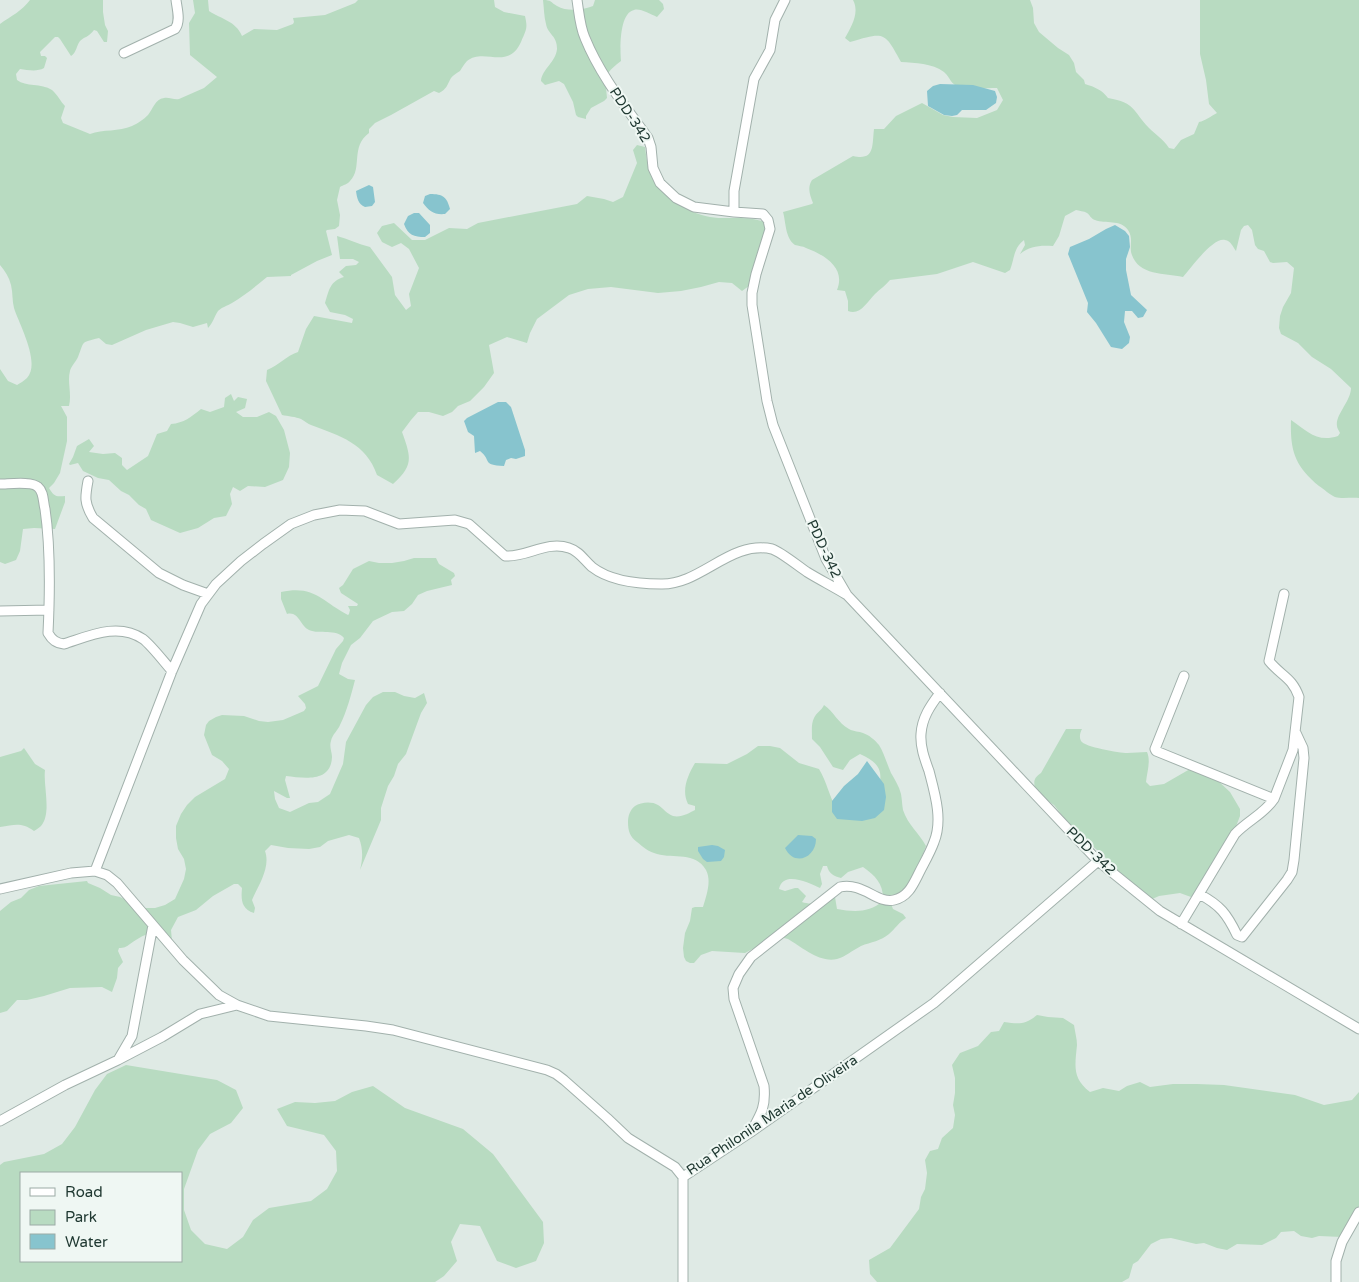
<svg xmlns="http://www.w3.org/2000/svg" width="1359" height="1282" font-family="'Varela Round',sans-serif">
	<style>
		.green { fill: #b8dbc1; fill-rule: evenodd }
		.water { fill: #87c4ce }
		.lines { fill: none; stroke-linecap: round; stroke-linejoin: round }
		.minor-casing { stroke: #a2b1ac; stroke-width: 11 }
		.minor { stroke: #fff; stroke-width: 9 }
		.labels { text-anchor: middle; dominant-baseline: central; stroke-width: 4; stroke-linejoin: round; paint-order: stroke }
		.street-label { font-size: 14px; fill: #203932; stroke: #eff7f3 }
	</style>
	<rect width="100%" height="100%" fill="#dfeae5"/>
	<path class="green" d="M30 0H103V12L105 25 108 31 107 42H104L97 31 94 30C89 37 84 37 80 41 76 46 77 52 71 56L60 39 58 37H55L40 52 41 56H45L47 58 44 68C37 72 28 70 20 69L16 74 17 80C26 87 41 83 52 90 57 94 61 102 65 106L61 118 63 123 90 134C103 129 119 132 132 126 137 124 144 119 148 115 153 109 155 99 164 98 169 97 174 100 179 99L204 88 217 77 190 55 189 23 195 13 193 0H208L209 11C221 19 236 21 242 36L254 29 277 30 293 24 294 22 293 18 325 15 355 3 358 0H494L495 7 504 12 525 16C528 29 526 30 521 42 508 71 484 47 467 61 464 64 462 68 460 71 457 73 453 75 451 78 447 85 447 89 439 93L434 91 391 115 375 123 369 129V133C350 147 363 168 350 181 348 184 343 185 340 187L337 200 340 215 339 226 335 229 327 230 326 231 332 255 317 261 291 275V276L267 277C256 286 244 296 232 303 227 306 222 307 218 311 214 317 213 323 208 328L207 323 193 327 180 323 173 322 146 330 112 345 106 344 99 338C80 343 85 340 78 357 76 362 71 366 70 371 67 381 72 394 69 406H61L67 417V441L60 473 54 483 49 488C54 496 55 497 65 496V502L55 529 34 528 23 529 20 551 16 560 5 564 0 562V369L8 381 17 385C20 383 24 381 27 378 41 363 19 324 14 308 12 301 13 293 11 285 9 277 5 271 0 265V24C11 16 22 11 30 0Z
		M543 0C552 0 550 2 557 6 567 12 583 10 593 6L595 0H659L663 4 664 9 657 17C650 14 640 8 634 10 619 13 620 50 621 61 603 75 605 76 607 98L604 101 591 108 586 116V119L578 117 576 115 573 102 564 84 559 81 545 85 541 81C542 69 556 62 557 49 557 35 548 35 546 24 544 17 544 8 543 0Z
		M853 0H1030L1033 8 1034 23 1039 32 1058 48 1069 55 1074 63 1076 72 1084 80 1085 84C1095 87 1102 90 1108 98 1136 103 1132 110 1149 128 1156 135 1163 139 1169 148L1174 149 1181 140 1194 134 1199 122C1205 121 1211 116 1217 113L1209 104 1206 80 1200 54V0H1359V498C1352 497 1342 499 1335 497 1330 495 1324 489 1319 486 1295 466 1290 451 1291 420 1307 431 1317 443 1338 436L1340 433C1339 431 1337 428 1337 426 1335 415 1351 401 1351 388L1331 369 1312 357 1298 343 1281 334 1279 328 1280 316 1283 307 1291 293 1294 268 1287 262 1273 263 1270 262 1264 251 1258 249 1255 245 1252 230 1248 225 1244 226 1241 230 1236 251C1233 247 1231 241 1225 240 1213 237 1191 268 1183 277 1164 273 1137 276 1131 252 1130 245 1133 237 1128 230 1120 219 1106 224 1095 220 1091 219 1090 215 1087 213 1084 211 1079 211 1076 210L1065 216 1059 236 1053 246C1040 245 1030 246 1020 254L1025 245 1024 240C1013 249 1015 257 1010 270L1005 273 973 262 937 274 890 280C885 286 880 289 875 294 867 302 860 316 848 311V301L845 291 837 290C846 268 825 255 806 248 803 246 798 246 795 245 785 238 786 222 783 212L812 204 813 203C810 195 807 188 812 180L853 156C875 161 872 146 874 129H884L896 116 922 103 943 115 953 117 977 118 997 110 1003 100 997 88C987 88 971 90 961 87 950 85 951 78 944 72 932 63 915 63 901 62 884 31 885 32 850 42L845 38C851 27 860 13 853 0Z
		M637 145 645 147C646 155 647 163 649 170 656 193 687 213 710 217 728 220 747 215 764 222L766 231 749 286 742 291 732 283 719 282 701 287 681 291 658 293 611 287 588 289 569 295 537 319 530 333 527 343 507 337 489 345 494 373 484 387 470 401 458 406 452 412 443 416 429 412H418L411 420 402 432C411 457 414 465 393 484L377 475C366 443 340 436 311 425 308 424 305 421 301 419 296 417 288 416 282 415L266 381 267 370C279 365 286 356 298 352L306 329 314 316 352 323 353 319 345 315 330 312 325 303C329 290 330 281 344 277L339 272 346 266 356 265 359 262 353 259H340L337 236C348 239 358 244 370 247L392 277 395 295 406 310 411 306 409 294 419 268 409 249 401 243 392 247 382 242 377 233 382 226 394 223 412 240H425L449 228 467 229 478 223 577 204 587 196 604 199 613 202 623 197 637 163 633 150Z
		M231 394 234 401 238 397 247 399 245 408 236 412 243 417H257L269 412 276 416 284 430 290 453 289 467 283 480 265 487 248 486 240 491 233 487 230 494 232 504 226 516 214 518 198 528 180 533 151 520 146 509 139 505 129 495 121 491 109 480 98 478 83 471 78 463 70 465 69 464 73 457 77 446 89 439 94 446 89 452 103 454 115 453 122 458V465L127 470 148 456 157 434 167 431 171 424C184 423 191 417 201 409L210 412 224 407 225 398Z
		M414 558H436L439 564 454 573 455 576 451 580 452 585 427 591 418 595 412 604 404 611 392 612 373 621 360 638 351 645 342 663 339 674 348 679 355 680C351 695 347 711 340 725 338 730 332 735 331 741 329 746 332 752 332 757 331 783 304 778 286 776L285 780 290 798H287L274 791 275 799 279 808 290 812 309 803 318 802 330 794 343 764 346 742 366 705 373 697 383 692H395L404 696 415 698 424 693 427 703 421 713 406 754 398 764 394 776 388 786 381 808V820L360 870C363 858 363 849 359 838L349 835 328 841 320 847 309 849 288 848 271 845 265 851C271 867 258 886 252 900L255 908 254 913C241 909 241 899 242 888L238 884H234L213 896 196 910 178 917 171 930 172 941C151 931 149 931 130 944 126 947 124 948 119 948L118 951 123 962 118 968 117 978 112 992 102 987 70 988 44 996 27 1000H17L7 1011 0 1013V911L11 902 21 898 29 890 39 886 87 881 88 883 100 888 111 895 120 897 143 908H155L165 905 175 899 184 879 186 869 184 859 178 849 176 838V826L181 814 187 805 195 797 225 779 229 769 222 761 212 755 204 735 206 725 209 721 216 717 222 715 244 716 259 721 268 722 283 720 304 711 306 708 305 704 298 696 318 686 336 649 343 641 344 638C336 628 320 635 309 630 300 626 299 611 287 614L281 599V592C315 585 321 601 348 615L349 614 350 610 348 606H357L358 604 341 593 339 588 343 585 353 569 369 561 379 563H392L404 561Z
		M824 705C834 712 838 723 849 729 854 732 859 731 863 733 869 735 875 740 879 745 884 753 887 764 891 773 895 780 899 786 901 794 902 799 902 805 903 810 908 825 919 833 926 846L908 891 891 904 893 909 903 914 906 918C899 922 895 929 889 934 881 941 871 942 861 946 853 950 845 957 837 959 819 963 802 947 788 939L784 938 762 944 745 953 712 951 701 955 694 963H690L686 961 684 957 683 948 685 933 690 921 692 908 695 907H703C706 897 712 881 706 870 695 851 674 859 657 854 649 852 643 847 637 842 630 837 628 831 628 822 628 816 630 810 635 806 641 802 652 801 658 805 663 808 667 814 673 816 681 818 689 813 695 810V806L688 804C681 790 688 775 695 763L727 764 747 754 758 746H770L780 748 799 763 819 769C827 782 829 796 837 810L877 798C882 775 885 765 860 754L850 760 843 770 833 767 820 747 812 739C812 732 811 724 814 718 816 713 822 710 824 705ZM823 866H827C829 874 834 876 841 878L848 872 863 867C876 876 884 885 883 901 869 913 854 912 837 909L835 897C824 901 813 906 802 902L806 896 798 888H795L785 891 779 889C783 870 809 883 820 888L822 884 820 874Z
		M1066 729H1082C1080 733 1079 737 1081 741 1084 747 1120 753 1127 753 1134 753 1140 752 1147 752 1151 761 1147 772 1146 782L1150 786 1164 784 1190 769 1215 778 1230 792 1240 809V816L1232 837 1218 869 1191 897 1180 893 1159 896 1150 900 1113 876 1105 857 1089 843 1080 838 1054 805 1036 793C1034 783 1032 779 1041 773Z
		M24 748 35 764 45 770C43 786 52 813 41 826 39 828 37 829 34 831 21 822 15 825 0 827V757L21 751Z
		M1037 1015 1048 1017 1063 1018 1074 1025C1075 1032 1077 1039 1077 1045 1075 1066 1072 1078 1090 1092L1103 1088 1119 1091 1127 1086 1140 1082 1150 1087 1173 1084H1197L1224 1085 1295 1095 1324 1105 1352 1100 1359 1092V1206L1342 1237 1319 1236 1312 1238 1301 1236 1294 1231 1281 1232 1276 1238 1262 1245 1237 1244 1227 1250 1217 1248 1204 1243 1196 1244 1171 1238 1161 1239 1151 1244 1138 1261 1133 1264 1129 1278 1122 1282H877L870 1274 869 1260 890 1248 919 1209 921 1197 925 1189 927 1173 925 1160 930 1151 938 1149 942 1138 953 1128 955 1115 953 1105 955 1093V1078L952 1065 960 1053 978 1046 991 1032 999 1031 1004 1022C1019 1024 1025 1025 1037 1015Z
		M126 1065 217 1080 236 1090 243 1108 231 1123 210 1134 198 1150 184 1189V1210L191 1230 205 1244 227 1249 243 1237 253 1220 269 1208 311 1201 327 1189 337 1171 336 1151 324 1135 287 1126 277 1109 295 1102 315 1103 335 1101 352 1092 373 1086 405 1108 463 1129 493 1154 543 1222 544 1243 536 1261 516 1268 497 1261 480 1226 460 1224 451 1242 457 1261 444 1276 435 1282H0V1165L4 1162 44 1154 62 1144 75 1127 95 1090 107 1074ZM21 1173H181V1261H21Z"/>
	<path class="water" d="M940 84 973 85 995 91 997 97 996 103 986 110H962L957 115 952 116 944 115 928 106 927 91 933 86Z
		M369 185 373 187 375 202 372 206 365 207C358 204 357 198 356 191Z
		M430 194C443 194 447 197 450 209L445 214C434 215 429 211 423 203L425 196Z
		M414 213H419L430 225V233L425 237C414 237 408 235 404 224L408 216Z
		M1115 225 1125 231 1129 236 1130 247 1126 259V270L1131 295 1147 310 1143 317 1138 318 1132 311H1125L1124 322 1130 337 1129 343 1122 349 1111 347 1096 323 1087 312 1088 303 1068 254 1070 247 1089 239 1106 229Z
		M498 402H506L511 407 525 450V456L516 459 511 458 506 460 504 466C481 465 492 460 480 451L475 453 474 436 468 432 464 421 467 418Z
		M867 761 884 784 886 797 884 810 875 818 862 821 837 819 832 812V801L844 786 858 774Z
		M798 835 812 836 816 839C816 858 794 867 785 848Z
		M712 845 718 846 725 850 724 857 721 861 707 862 703 859 698 851V847Z"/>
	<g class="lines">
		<defs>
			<path id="minor" d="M577 0C579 13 580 27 585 38 600 75 625 106 648 138L651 147 653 168 660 183 676 198 694 207 734 212 763 214 768 220 770 229 756 274 752 293V305L767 401 773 425 826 559 847 595 1098 861 1160 911 1359 1029
				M124 53 175 29C181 21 177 9 176 0
				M734 212V191L754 79 770 50 775 20 785 0
				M88 481C85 497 84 503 93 518L159 573 183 585 208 594
				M0 484C9 484 32 481 38 487 44 492 43 502 45 509 51 550 50 592 48 633 52 640 56 643 64 644 89 636 118 622 143 639 152 646 164 662 172 671
				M0 611 49 610
				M1184 676 1155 749 1156 751 1274 799
				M95 871 172 671 201 604 216 584 241 561 263 544 291 524 314 515 340 510 365 511 399 524 455 520 469 524 505 556C526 558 547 540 569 548 579 551 584 560 592 567 610 581 639 584 661 584 701 585 730 540 772 549 781 552 798 566 807 572 820 580 834 587 847 595
				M0 889 71 873 95 871 107 875 117 883 183 960 219 995 237 1005 269 1016 366 1026 393 1030 547 1070 556 1074 564 1080 607 1118 628 1138 675 1167 683 1177
				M1199 894C1220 905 1227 914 1237 935L1242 937 1287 880 1292 872 1294 860 1304 758 1303 748 1296 733
				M1181 924 1235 834C1247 821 1264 814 1274 799L1293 750 1299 697C1292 677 1281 676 1269 661L1284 594
				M118 1060 132 1036 153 925
				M0 1121 65 1085 118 1060 162 1037 200 1014 237 1005
				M751 1132C761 1114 766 1107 764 1086L734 999 733 988 739 974 751 957 840 887C863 882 877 904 894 900 908 897 913 885 919 873 924 863 930 853 934 842 943 820 935 794 929 771 925 760 920 747 921 734 922 718 930 706 940 693
				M683 1177 751 1132 934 1003 1098 861
				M683 1177V1282
				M1336 1282V1261L1342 1242 1359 1212"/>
		</defs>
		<use href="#minor" class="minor-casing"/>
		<use href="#minor" class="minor"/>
	</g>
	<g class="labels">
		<g class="street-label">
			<text transform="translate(630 115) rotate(57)">PDD-342</text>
			<text transform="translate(824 549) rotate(65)">PDD-342</text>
			<text transform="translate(1091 851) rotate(44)">PDD-342</text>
			<text transform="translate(772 1115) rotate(-34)">Rua Philonila Maria de Oliveira</text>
		</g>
	</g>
	<rect x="20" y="1172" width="162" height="90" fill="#eff7f3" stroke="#9caba6"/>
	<rect x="30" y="1188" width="25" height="8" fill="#ffffff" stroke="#9caba6"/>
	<text x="65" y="1197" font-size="15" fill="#203932">Road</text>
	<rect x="30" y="1210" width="25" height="15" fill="#b8dbc1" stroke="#9caba6"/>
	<text x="65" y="1222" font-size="15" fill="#203932">Park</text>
	<rect x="30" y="1234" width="25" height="15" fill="#87c4ce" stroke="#9caba6"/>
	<text x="65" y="1247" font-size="15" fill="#203932">Water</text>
</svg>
